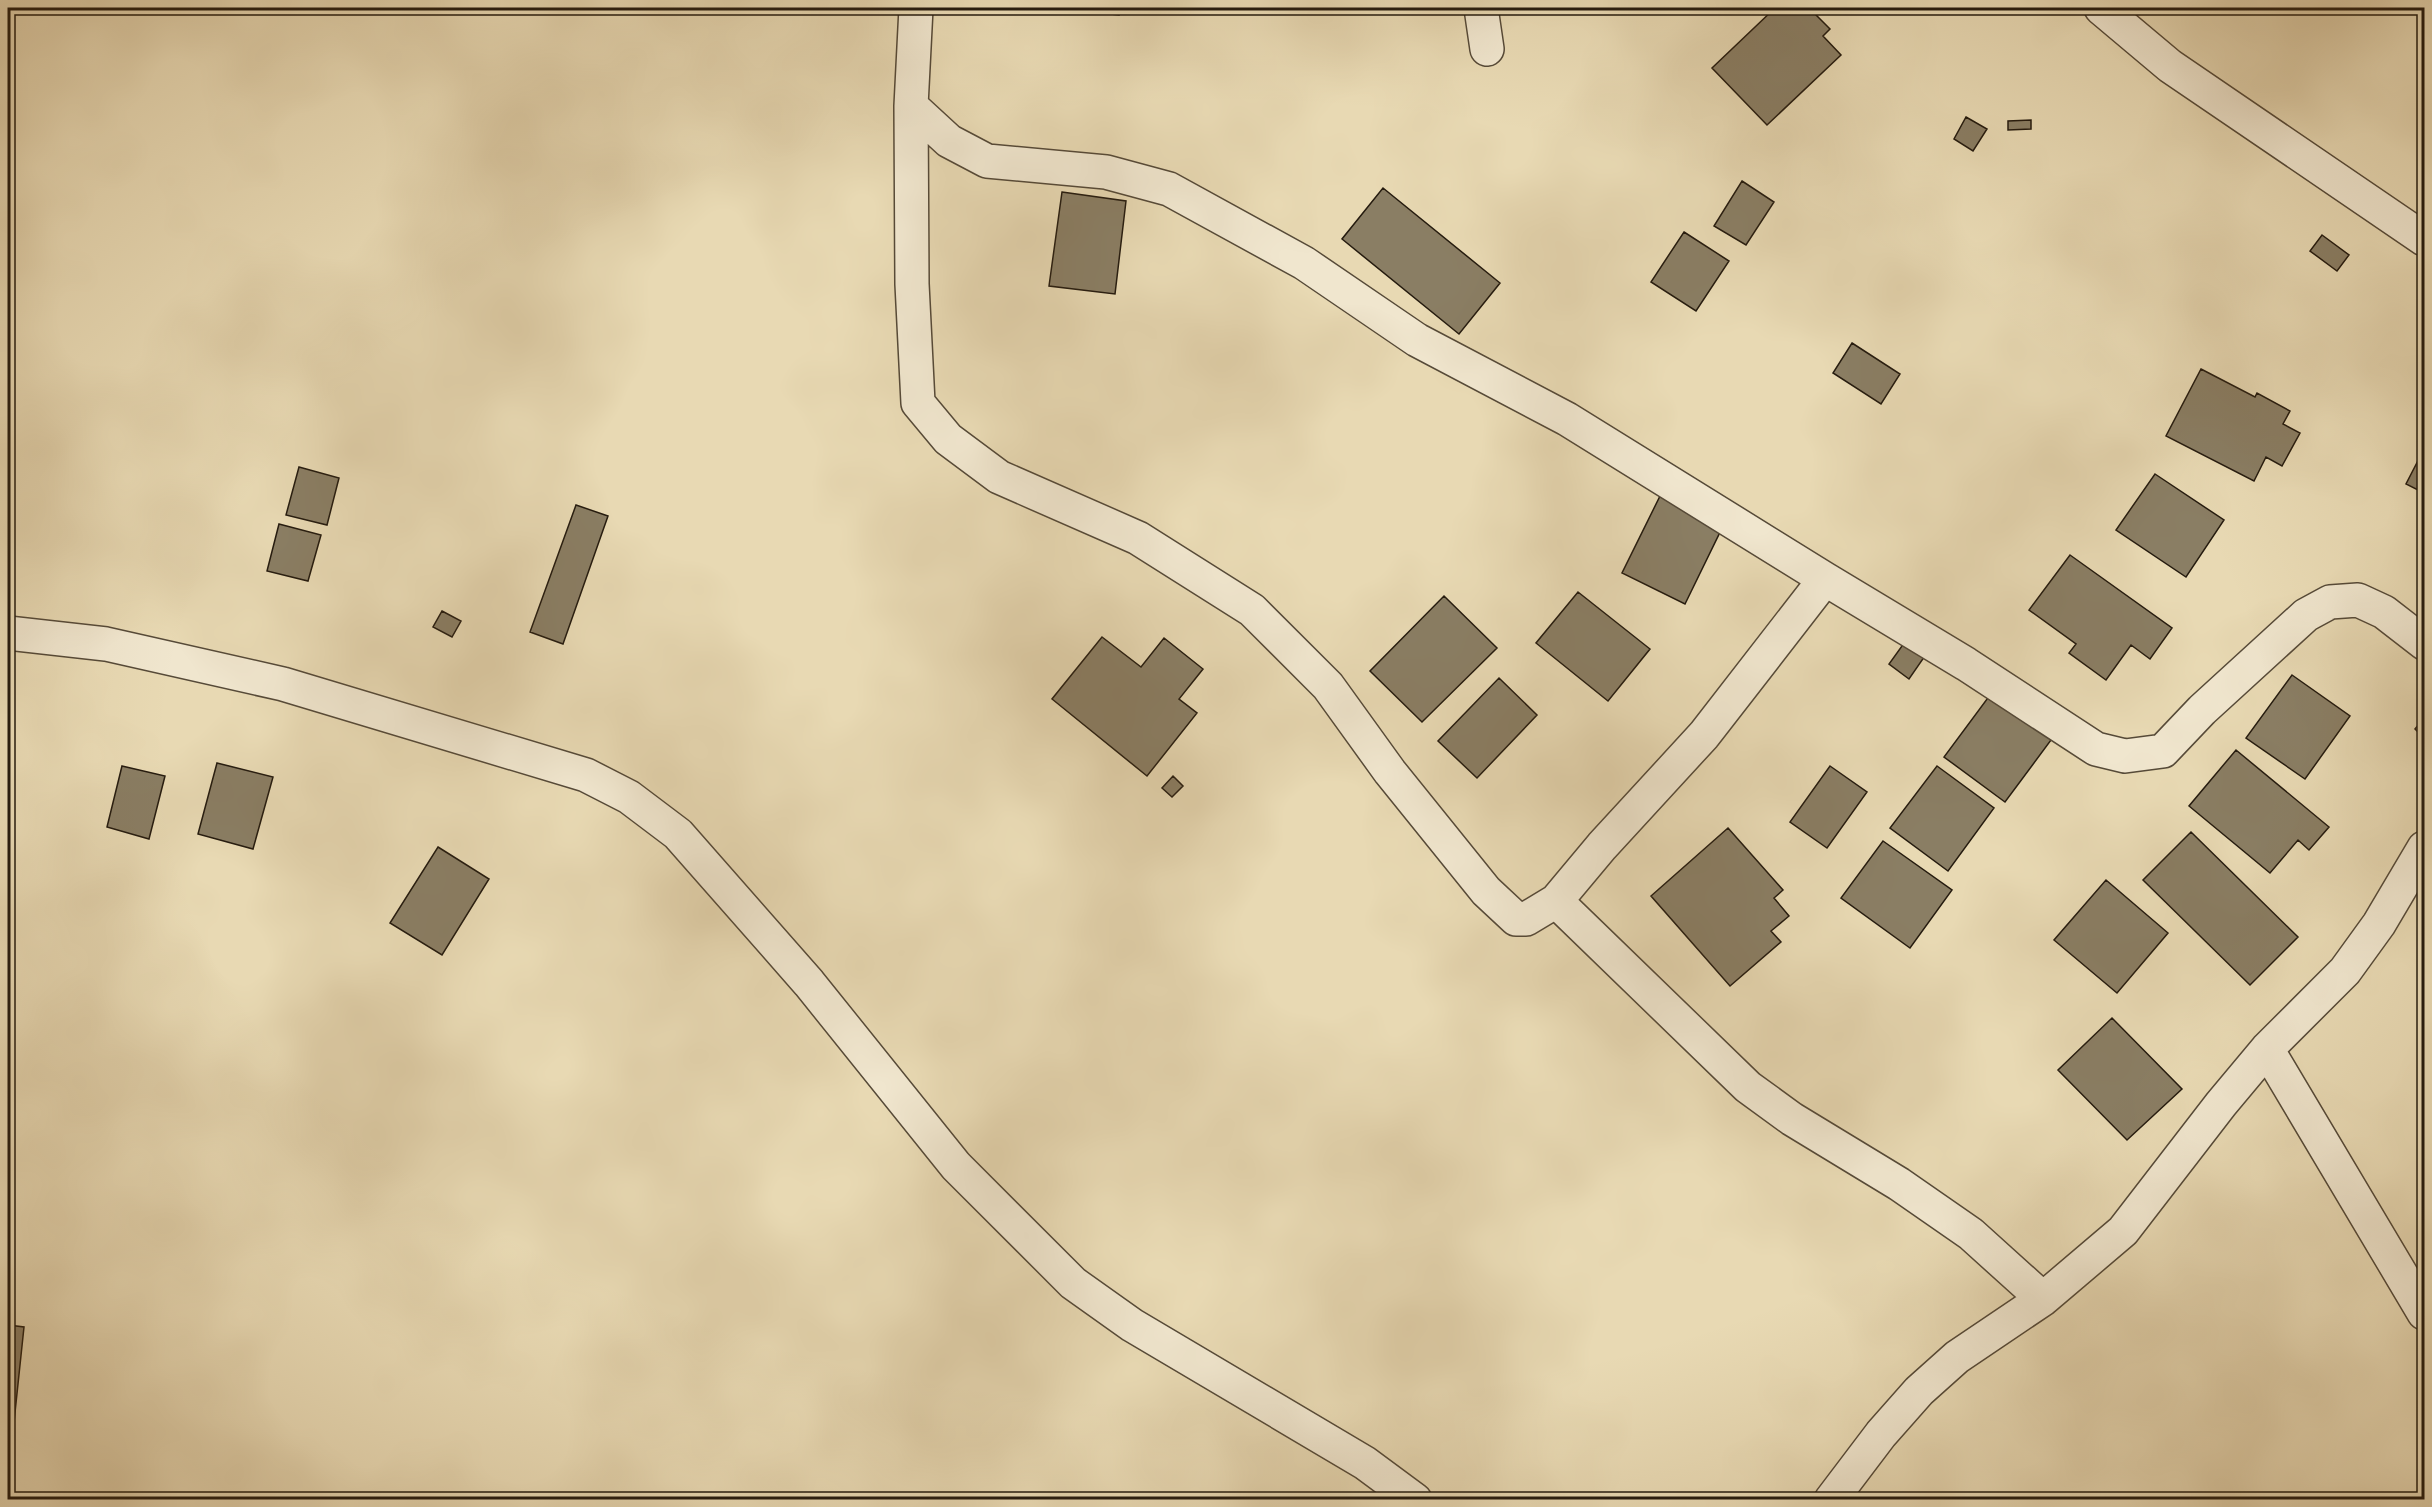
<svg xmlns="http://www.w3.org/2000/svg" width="2432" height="1507" font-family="Cardo,serif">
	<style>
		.building { fill: #8a7e64; stroke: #251b0f; stroke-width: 1.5 }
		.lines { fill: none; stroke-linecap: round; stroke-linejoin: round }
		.street-casing { stroke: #564a38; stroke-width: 36 }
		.street { stroke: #f0e6ce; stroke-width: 33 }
	</style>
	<rect width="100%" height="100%" fill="#e8d9b3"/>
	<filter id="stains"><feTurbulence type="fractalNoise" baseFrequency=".00333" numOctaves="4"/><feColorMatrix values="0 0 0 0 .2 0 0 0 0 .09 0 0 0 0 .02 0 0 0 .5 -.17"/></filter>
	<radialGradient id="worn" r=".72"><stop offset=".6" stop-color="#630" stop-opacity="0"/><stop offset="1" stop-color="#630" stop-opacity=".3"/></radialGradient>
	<path class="building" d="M1050 8H1119V15Z
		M1775 8H1795L1800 13 1809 8 1830 29 1823 36 1841 55 1767 125 1712 68Z
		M1966 117 1987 129 1973 151 1954 139Z
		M2031 120V129L2008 130V121Z
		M1742 181 1774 202 1746 245 1714 226Z
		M1383 188 1500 283 1459 334 1342 239Z
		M1062 192 1126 201 1115 294 1049 286Z
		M1684 232 1729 261 1696 311 1651 282Z
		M2322 235 2349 255 2337 271 2310 251Z
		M1852 343 1900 374 1881 404 1833 373Z
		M2201 369 2255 397 2257 393 2290 411 2283 424 2300 433 2282 466 2266 457 2254 481 2166 436Z
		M2424 449V493L2406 484Z
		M299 467 339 478 327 525 286 515Z
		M2155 474 2224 520 2186 577 2116 530Z
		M1661 494 1724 524 1685 604 1622 573Z
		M576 505 608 516 563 644 530 632Z
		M279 524 321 535 308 581 267 571Z
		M2070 555 2172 628 2150 659 2131 645 2106 680 2069 653 2076 644 2029 610Z
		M1578 592 1650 649 1608 701 1536 643Z
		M1444 596 1497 648 1422 722 1370 671Z
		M442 611 461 621 452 637 433 627Z
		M1102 637 1141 667 1164 638 1203 669 1179 699 1197 713 1147 776 1052 699Z
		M1907 639 1927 653 1909 679 1889 664Z
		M2292 675 2350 716 2305 779 2246 738Z
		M1499 678 1537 715 1477 778 1438 741Z
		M1993 691 2054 736 2005 802 1944 757Z
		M2424 718V738L2415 729Z
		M2236 750 2329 827 2309 850 2298 840 2270 873 2189 806Z
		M217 763 273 777 253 849 198 834Z
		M122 766 165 776 149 839 107 827Z
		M1830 766 1867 792 1827 848 1790 822Z
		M1937 766 1994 808 1948 871 1890 828Z
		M1173 776 1183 786 1172 797 1162 788Z
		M1728 828 1783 890 1774 898 1789 916 1771 931 1781 942 1730 986 1651 896Z
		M2191 832 2298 937 2250 985 2143 880Z
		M1883 841 1952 890 1910 948 1841 898Z
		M438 847 489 879 442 955 390 923Z
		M2106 880 2168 933 2117 993 2054 940Z
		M2112 1018 2182 1089 2127 1140 2058 1070Z
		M8 1325 24 1327 14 1422H8Z"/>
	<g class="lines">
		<defs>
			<path id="street" d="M916 8 911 106 912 284 918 403 948 439 999 477 1138 538 1252 610 1328 686 1390 772 1486 891 1516 919H1526L1556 901 1602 846 1704 735 1825 579
				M1481 8 1487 49
				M2101 8 2170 66 2424 239
				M911 106 949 141 987 161 1106 172 1169 189 1304 263 1417 340 1567 419 1825 579 1966 664 2096 749 2125 756 2163 751 2202 710 2306 615 2330 602 2358 600 2384 612 2424 643
				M8 633 106 644 283 684 586 775 629 797 678 834 809 983 956 1166 1073 1283 1132 1325 1365 1463 1415 1500
				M1556 901 1748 1087 1792 1119 1899 1184 1971 1234 2043 1299
				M2267 1049 2424 1313
				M1831 1500 1881 1434 1919 1391 1957 1357 2043 1299 2123 1231 2221 1104 2267 1049 2345 971 2379 924 2424 848"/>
		</defs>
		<use href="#street" class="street-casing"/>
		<use href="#street" class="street"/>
	</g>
	<rect width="2432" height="1507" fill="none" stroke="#e8d9b3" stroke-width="30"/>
	<rect x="9" y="9" width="2414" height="1489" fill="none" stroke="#251b0f" stroke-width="3"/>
	<rect x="15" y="15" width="2402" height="1477" fill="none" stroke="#251b0f" stroke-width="1.5"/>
	<rect width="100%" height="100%" filter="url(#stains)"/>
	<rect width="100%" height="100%" fill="url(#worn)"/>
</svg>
